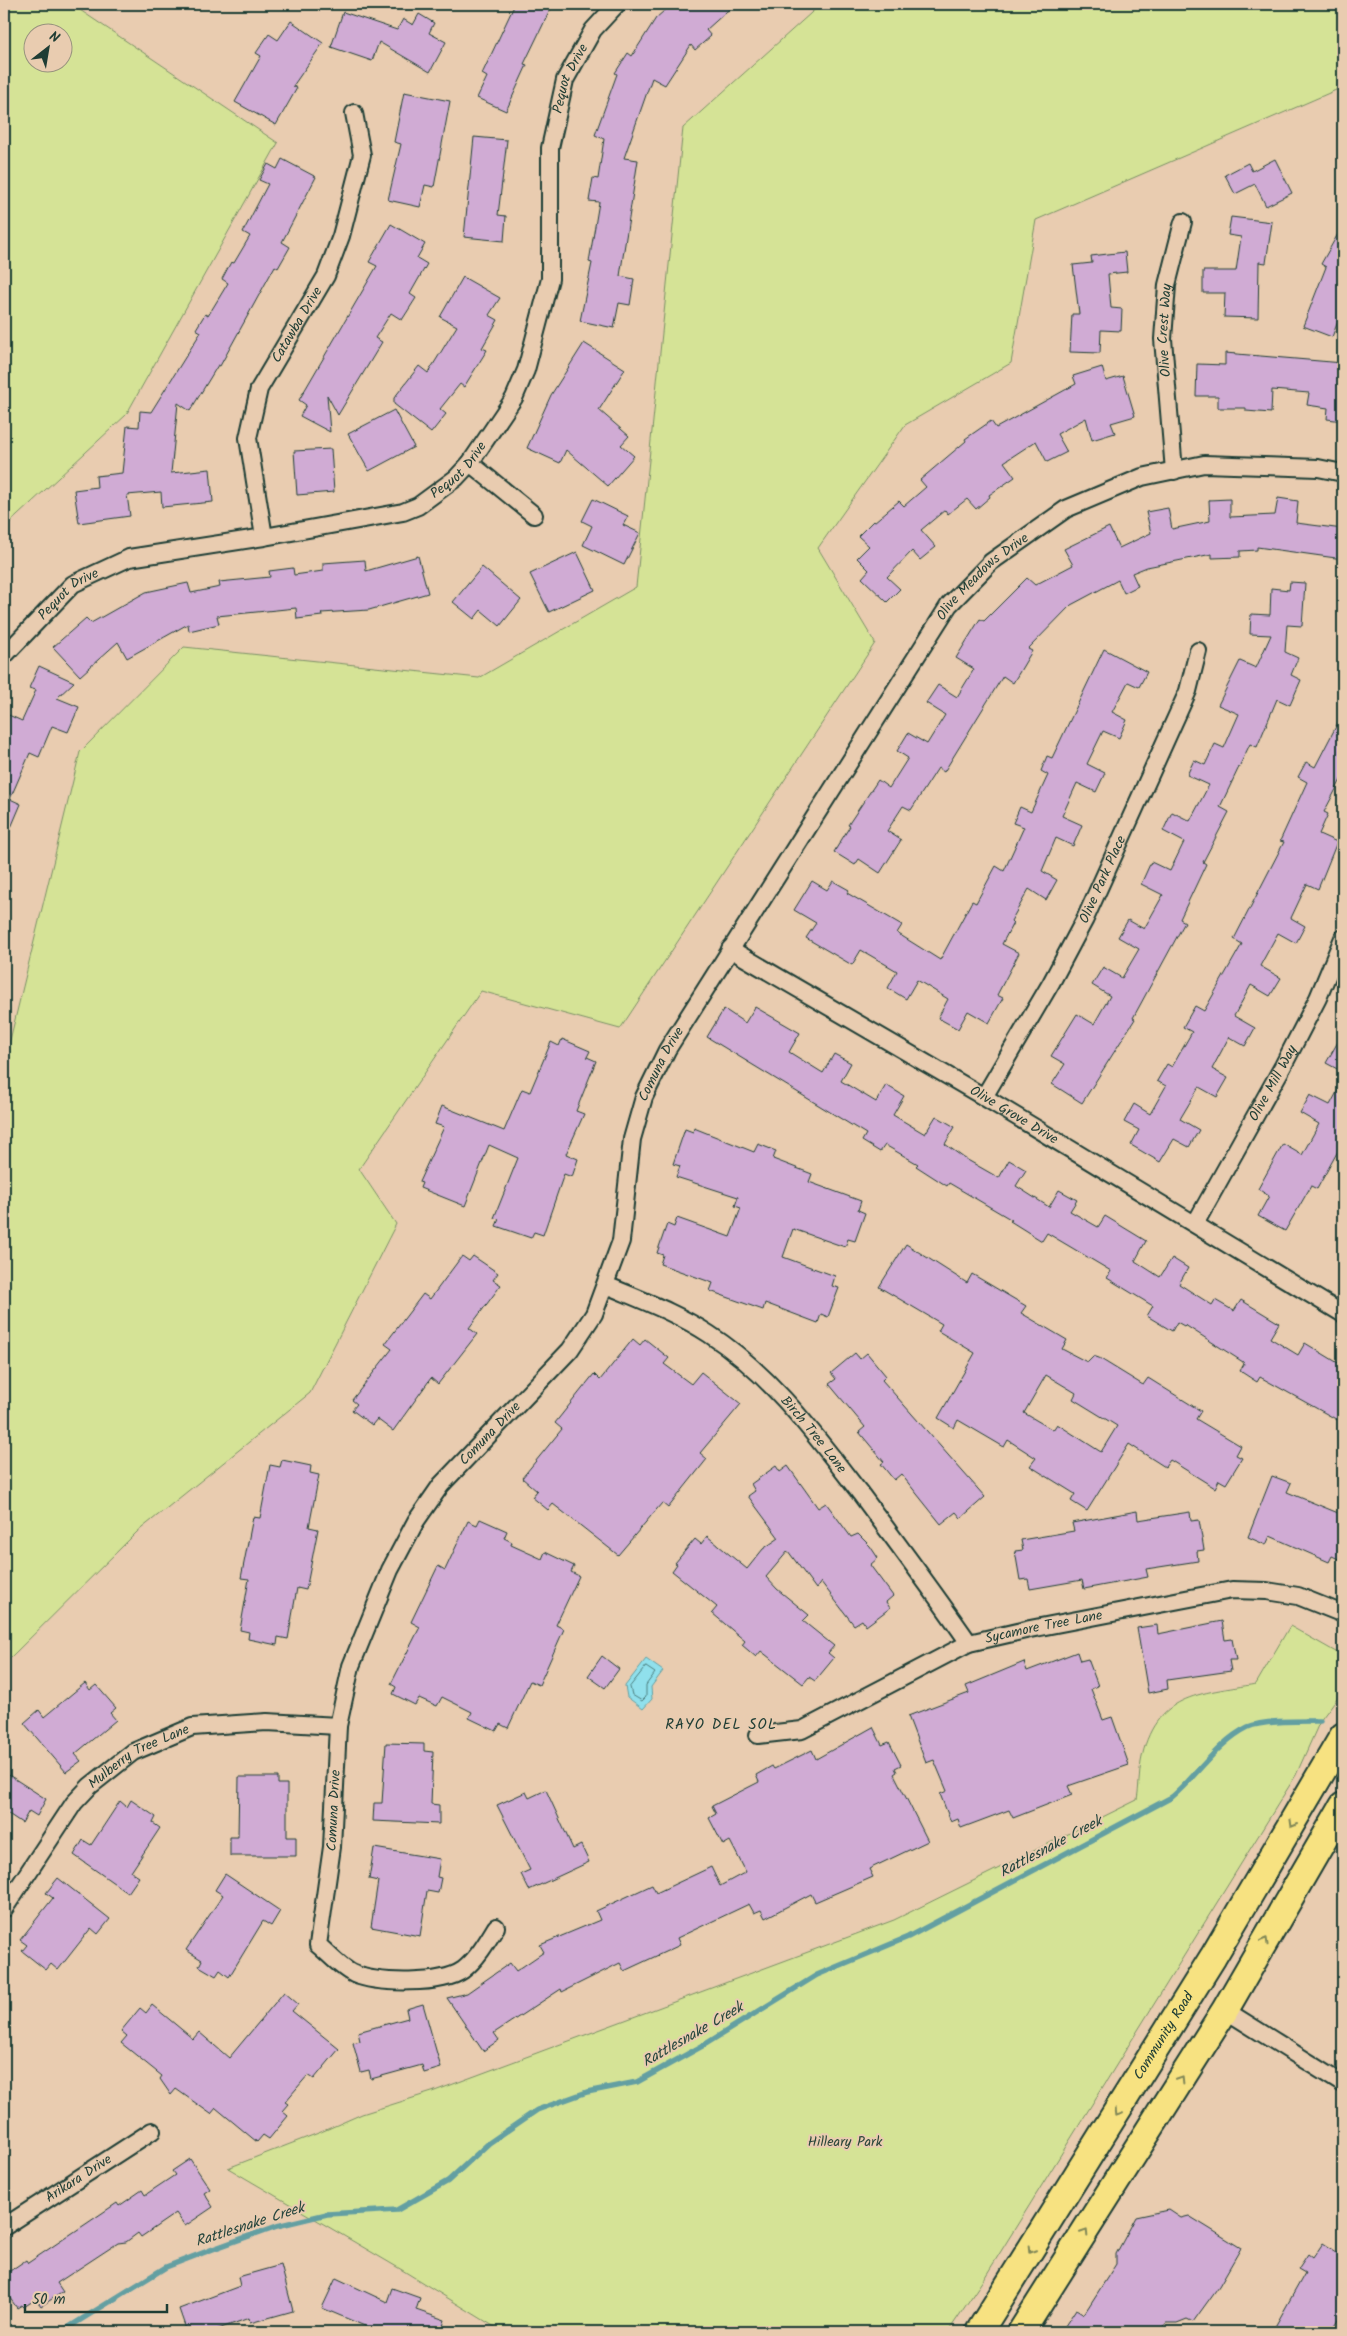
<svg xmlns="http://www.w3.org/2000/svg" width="1347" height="2336" font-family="Kalam,sans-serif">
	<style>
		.green { fill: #d5e396; stroke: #7a9065; fill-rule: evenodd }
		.water { fill: #90e0ec; stroke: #639fa2 }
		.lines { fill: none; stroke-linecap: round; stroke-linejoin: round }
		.shore { stroke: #4c7e7e; stroke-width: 1 }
		.stream { stroke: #639fa2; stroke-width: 5.5 }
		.building { fill: #d0abd4; stroke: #1f3d34; fill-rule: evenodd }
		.street-casing { stroke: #1f3d34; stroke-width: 20 }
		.primary-casing { stroke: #1f3d34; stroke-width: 30 }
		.street { stroke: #e9ccb0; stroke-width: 16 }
		.primary { stroke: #f7e281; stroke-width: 26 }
		.oneway { stroke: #808757 }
		.labels { text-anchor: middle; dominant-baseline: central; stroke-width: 4; stroke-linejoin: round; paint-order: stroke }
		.street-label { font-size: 14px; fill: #1f3d34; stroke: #e9ccb0 }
		.park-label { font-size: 14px; fill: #284539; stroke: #e9ccb0 }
		.neighbourhood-label { font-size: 15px; letter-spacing: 1px; fill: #1f3d34; stroke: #e9ccb0 }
		.water-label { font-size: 15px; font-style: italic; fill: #25453d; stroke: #e9ccb0 }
	</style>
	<rect width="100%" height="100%" fill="#e9ccb0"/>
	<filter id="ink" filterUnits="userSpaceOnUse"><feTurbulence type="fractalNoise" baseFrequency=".02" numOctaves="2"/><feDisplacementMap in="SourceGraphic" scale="10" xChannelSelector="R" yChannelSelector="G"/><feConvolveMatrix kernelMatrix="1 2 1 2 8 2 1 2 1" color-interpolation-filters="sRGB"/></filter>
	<g filter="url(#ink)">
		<path class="green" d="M4 4H71L278 143 126 415 4 528ZM62 32V62H32V32Z
			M821 4H1343V87L1036 220 1011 363 905 425 818 548 875 643 620 1029 481 991 359 1169 396 1224 310 1393 137 1532 4 1664V1065L80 752 184 647 479 678 636 587 683 128Z
			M1290 1626 1343 1656V1690L1320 1721 1296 1775 985 2277 948 2332H503L402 2270 228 2168 321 2132 362 2114 432 2092 894 1920 1137 1800C1139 1788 1139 1775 1141 1762 1154 1693 1199 1694 1256 1684Z"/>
		<path class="water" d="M646 1659 663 1671 651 1687 652 1699 643 1709 627 1697 625 1686Z"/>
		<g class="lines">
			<path class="shore" d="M646 1667 655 1673 646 1685V1697L642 1701 632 1695 630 1687Z"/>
			<path class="stream" d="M61 2332 166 2267 213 2249 277 2226 327 2214 397 2210 448 2181 489 2143 537 2110 587 2092 637 2082 704 2045 817 1975 908 1937 1172 1797C1198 1775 1216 1743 1248 1727 1263 1720 1302 1721 1320 1721"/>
		</g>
		<path class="building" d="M515 4H553L524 64 527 65 506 111 477 98 487 77 482 74Z
			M672 4H735L706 30 711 36 695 50 691 45 665 85 652 78 624 158 638 160 620 276 634 279 630 305 619 303 614 328 580 321 592 263 589 262 599 202 589 201 593 178 598 179 604 139 595 135 617 74 615 73 628 53 632 56 656 18Z
			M343 12 397 30 403 19 413 25 419 14 434 23 429 33 446 42 430 72 379 42 372 61 331 47Z
			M291 21 323 43 293 86 297 88 276 125 235 102 261 56 256 53 269 34 278 40Z
			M404 92 450 101 434 187 425 185 420 207 388 200 401 144 394 142Z
			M474 137 507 140 498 215 506 216 504 241 464 237Z
			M282 159 316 177 282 242 290 247 278 268 275 266 220 366 218 365 190 411 178 403 171 473 210 469 213 502 162 507 161 492 127 495 130 516 79 523 74 490 97 487 96 476 122 473 127 426 139 427 140 411 151 412 201 332 196 329 205 314 208 316 228 283 222 279 231 262 234 263 250 236 243 232 268 184 259 180 268 164 277 169Z
			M1275 159 1292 193 1266 206 1255 184 1235 194 1225 175 1248 163 1252 171Z
			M1231 217 1272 222 1266 263 1259 262 1258 318 1224 317 1225 293H1203V271H1236L1241 237 1228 235Z
			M391 224 425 244 417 258 427 264 410 294 416 298 402 320 391 313 375 338 382 342 338 415 327 395 330 432 300 416 306 405 299 400 377 266 369 262Z
			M1343 225V308L1332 337 1303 326 1326 267 1321 264Z
			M1125 252 1127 272 1108 274 1111 308 1122 309 1121 331 1101 330 1100 353 1070 352 1072 314H1079L1073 265 1092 263 1091 256Z
			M463 277 500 298 489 315 498 320 482 348 487 350 464 387 460 384 440 409 446 414 431 433 394 404V398L419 366 428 373 457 326 440 317Z
			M584 343 625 369 599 410 629 436 621 445 634 456 608 486 566 450 560 463 527 448 551 395Z
			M1225 353 1343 363V421L1327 419 1328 408 1307 405 1309 393 1272 390 1271 413 1246 411V408H1218V396H1196L1197 364 1225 365Z
			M1102 367 1106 381 1123 376 1135 416 1111 423 1115 433 1092 440 1086 418 1057 434 1067 452 1047 462 1036 441 1004 462 1015 477 989 495 990 497 976 509 967 499 948 514 945 510 921 530 936 547 920 560 912 551 887 577 900 589 887 602 862 578 869 570 857 558 869 546 858 536 873 521 874 522 899 501 904 506 926 487 920 480 966 441 965 439 991 421 996 428 1076 384 1073 376Z
			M394 410 414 447 369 471 348 434Z
			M331 449 334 492 297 495 294 451Z
			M1278 498 1298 501 1296 523 1343 529V559L1257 547V550L1240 551V557L1212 558V554L1147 567 1132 573 1138 586 1124 593 1118 580 1071 605 1028 649 1032 651 1013 683 1003 676 944 772 938 768 911 810 903 806 887 831 901 840 880 873 859 859 855 865 834 852 850 826 848 825 878 780 889 788 908 758 897 751 908 733 927 744 945 715 926 703 938 685 957 697 974 669 956 658 980 619 984 621 1027 578 1035 585 1073 565 1064 549 1109 527 1119 548 1151 533 1146 512 1168 508 1172 529 1210 521 1209 500 1230 499V517L1275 515Z
			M593 499 628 516 623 525 640 533 624 565 583 545 592 526 582 521Z
			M577 552 595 590 549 612 530 574Z
			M418 556 428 593 369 610 321 613 322 616 297 619 296 608 217 616 219 624 189 631 188 624 127 658 118 642 80 676 53 647 86 618 91 623 146 592 188 583 191 593 220 587 219 582 270 577 269 571 293 568 294 575 323 571V563L365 560 366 571Z
			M482 567 521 600 500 626 481 610 474 619 453 602Z
			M1290 582 1305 583 1302 626 1287 625 1285 652 1298 658 1291 675 1301 680 1290 705 1277 699 1257 747 1250 744 1220 807 1229 812 1203 862 1206 864 1180 919 1185 922 1133 1018 1135 1019 1082 1103 1052 1084 1065 1064 1051 1056 1077 1014 1094 1024 1110 996 1092 985 1103 967 1122 978 1139 949 1118 937 1128 920 1144 929 1163 895 1141 884 1151 862 1170 871 1184 842 1163 831 1172 812 1190 821 1209 785 1187 775 1194 760 1205 765 1215 744 1224 748 1239 714 1218 705 1240 661 1256 668 1271 635 1250 634 1251 614 1270 615 1271 588 1289 590Z
			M1104 649 1147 672 1139 687 1128 682 1112 712 1127 720 1119 738 1103 731 1087 764 1105 773 1096 792 1077 783 1062 816 1082 825 1073 846 1056 838 1042 871 1057 880 1046 900 1029 889 1011 921 1013 923 1002 944 1019 953 997 995 1003 998 989 1023 968 1011 958 1029 938 1018 948 999 917 980 906 999 888 988 897 971 861 950 852 965 806 938 816 923 794 910 812 881 827 890 833 881 849 890 847 893 902 925 897 933 940 960 972 901 976 903 996 866 1004 871 1024 827 1013 823 1020 807 1031 812 1048 775 1041 771 1047 756 1052 758Z
			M39 666 74 682 57 698 79 707 68 732 52 726 39 757 30 753 10 799 21 804 4 844V713L22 721 36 690 29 688Z
			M1343 713V776L1324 812 1328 814 1319 834 1337 842 1318 889 1307 884 1291 918 1305 926 1296 943 1278 933 1260 966 1281 978 1270 996 1251 985 1234 1016 1255 1028 1245 1046 1229 1037 1212 1069 1228 1078 1217 1097 1199 1087 1180 1119 1199 1130 1189 1147 1174 1139 1160 1162 1131 1145 1139 1130 1124 1122 1134 1104 1150 1114 1166 1086 1157 1081 1167 1064 1172 1067 1192 1032 1183 1027 1195 1006 1204 1011 1242 944 1234 939 1284 842 1280 841 1307 782 1298 777 1306 762 1315 767Z
			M755 1007 800 1033 789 1052 823 1073 834 1054 851 1063 841 1081 876 1102 886 1085 904 1096 893 1115 925 1134 936 1116 955 1127 945 1144 964 1158 999 1178 1009 1160 1026 1170 1016 1186 1049 1207 1059 1190 1077 1200 1070 1211 1098 1227 1105 1216 1146 1241 1135 1261 1160 1277 1172 1258 1188 1268 1179 1284 1212 1305 1215 1300 1234 1311 1241 1300 1279 1323 1270 1338 1298 1355 1305 1343 1343 1366V1423L1260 1377 1257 1382 1240 1371 1244 1364 1243 1362 1185 1325 1184 1326 1177 1322 1172 1331 1147 1316 1153 1306 1107 1278 1111 1271 1047 1233 1042 1241 1010 1221 1012 1220 949 1183 947 1186 916 1166 918 1164 885 1145 880 1152 862 1141 866 1134 707 1037 724 1009 745 1023Z
			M1343 1033V1072L1326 1063Z
			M562 1039 590 1051 587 1057 596 1061 576 1111 584 1114 566 1154 578 1159 572 1177 564 1174 543 1235 534 1232 531 1238 496 1226 499 1219 494 1218 518 1158 489 1145 465 1206 420 1188 422 1183 419 1182 444 1127 435 1124 442 1106 504 1131 522 1089 530 1092 551 1042 559 1046Z
			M1343 1081V1142L1317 1189 1311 1186 1285 1231 1258 1216 1269 1196 1258 1189 1283 1144 1302 1155 1319 1124 1300 1113 1310 1095 1330 1105Z
			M694 1128 754 1152 758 1144 776 1151 773 1159 812 1174 809 1182 861 1201 858 1210 865 1213 855 1241 848 1239 845 1247 793 1229 783 1257 835 1276 832 1286 839 1288 828 1317 821 1314 818 1323 765 1303 763 1310 710 1291 713 1283 660 1264 663 1255 657 1253 667 1224 674 1227 677 1218 730 1237 741 1208 735 1206 738 1197 676 1177 680 1166 673 1164 685 1129 693 1132Z
			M906 1244 967 1283 972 1274 1026 1306 1021 1313 1067 1340 1062 1349 1087 1362 1093 1356 1099 1358 1143 1385 1148 1378 1201 1411 1196 1419 1241 1446 1236 1455 1242 1458 1226 1484 1219 1480 1215 1488 1170 1460 1165 1467 1129 1444 1087 1511 1071 1501 1075 1494 1030 1466 1036 1458 1008 1440 1004 1447 958 1420 954 1428 938 1418 975 1353 938 1331 942 1324 879 1287ZM1046 1375 1076 1393 1073 1399 1117 1426 1101 1452 1057 1424 1053 1430 1024 1413Z
			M462 1256 469 1261 473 1256 498 1273 493 1280 501 1285 469 1328 477 1334 438 1384 431 1378 393 1431 377 1419 372 1425 352 1410 357 1404 352 1400 392 1349 385 1344 423 1294 430 1299Z
			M633 1339 640 1345 645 1339 669 1358 664 1364 691 1384 701 1372 741 1404 700 1453 707 1459 668 1508 662 1503 618 1555 553 1504 548 1510 532 1497 537 1491 522 1478 562 1429 555 1423 594 1374 600 1380Z
			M855 1353 860 1359 867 1353 886 1376 882 1380 985 1497 961 1518 956 1512 941 1524 901 1474 894 1480 881 1464 884 1462 859 1432 865 1427 829 1384 836 1379 831 1373Z
			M282 1460 311 1466 310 1473 319 1475 309 1527 318 1529 306 1590 297 1588 288 1639 278 1637 277 1645 248 1639 249 1632 240 1630 249 1579 241 1578 253 1517 260 1518 270 1465 280 1467Z
			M776 1466 780 1472 788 1466 818 1508 826 1503 851 1537 858 1534 870 1546 878 1558 870 1565 893 1596 886 1602 890 1608 866 1626 862 1620 854 1625 821 1582 816 1589 788 1551 766 1577 777 1589 809 1615 803 1621 834 1646 828 1653 834 1658 815 1681 809 1677 803 1684 761 1651 756 1657 742 1645 745 1641 712 1613 717 1607 672 1571 677 1564 675 1563 695 1539 701 1544 707 1536 747 1569 763 1549 779 1538 748 1496 755 1491 751 1484Z
			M1272 1476 1291 1483 1287 1492 1343 1515V1561L1332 1556 1329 1562 1270 1536 1266 1545 1248 1537Z
			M1137 1511 1138 1520 1190 1512 1191 1521 1199 1520 1204 1550 1197 1551 1198 1561 1146 1569 1148 1577 1084 1589 1082 1580 1030 1589 1028 1579 1020 1580 1015 1551 1023 1550 1021 1540 1074 1531 1072 1523Z
			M480 1519 507 1531 504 1538 512 1542 511 1545 542 1559 545 1552 574 1566 571 1572 579 1576 556 1625 564 1629 539 1685 530 1681 508 1728 500 1724 496 1731 469 1718 472 1712 442 1697 437 1706 419 1698 415 1705 393 1694 396 1687 391 1684 420 1627 411 1622 438 1566 445 1570 468 1521 477 1525Z
			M1222 1621 1225 1640 1232 1639 1236 1660H1229L1231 1671 1167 1680 1168 1689 1148 1693 1137 1628 1157 1625 1158 1634Z
			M1077 1652 1080 1661 1088 1659 1098 1686 1091 1689 1103 1720 1112 1717 1129 1765 1068 1786 1072 1795 1013 1818 1009 1810 961 1828 958 1819 951 1822 940 1794 947 1791 934 1760 926 1763 908 1716 969 1693 966 1686 1024 1662 1027 1671Z
			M602 1656 619 1669 605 1688 588 1676Z
			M85 1683 90 1690 96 1685 116 1708 110 1713 116 1720 75 1754 81 1761 66 1772 24 1723 39 1710 44 1717Z
			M873 1727 882 1745 889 1742 901 1765 895 1768 897 1772 894 1774 928 1841 869 1869 873 1877 815 1902 811 1894 765 1918 761 1910 754 1913 749 1904 677 1938 680 1945 624 1971 620 1963 562 1992 561 1989 494 2033 499 2040 483 2051 447 1998 467 1993 510 1963 516 1971 544 1952 540 1945 600 1920 596 1911 652 1885 656 1893 711 1867 720 1886 746 1872 730 1841 723 1845 709 1818 716 1814 712 1806 759 1782 756 1775 772 1766 774 1769 812 1750 816 1759Z
			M386 1743 424 1744V1751L433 1752 431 1804 439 1805V1824L373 1821 374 1803H382Z
			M4 1772 46 1799 37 1816 29 1811 22 1823 4 1811Z
			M239 1777H278V1784H287V1837H296V1856H230V1837H238Z
			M546 1790 573 1849 581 1845 589 1862 529 1890 521 1874 530 1870 497 1805 526 1792 529 1798Z
			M131 1800 156 1817 153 1823 160 1828 131 1872 139 1877 128 1893 74 1855 83 1840 91 1845 120 1801 127 1807Z
			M374 1848 440 1859 437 1877 441 1878 438 1893 427 1891 420 1936 371 1927 378 1881 369 1879Z
			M225 1874 280 1911 271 1926 263 1921 229 1977 220 1970 216 1976 199 1966 202 1960 186 1950 223 1895 215 1890Z
			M58 1878 110 1919 98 1934 91 1928 58 1970 51 1964 46 1970 22 1951 27 1945 20 1940 53 1898 46 1893Z
			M284 1992 298 2004 292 2011 339 2049 314 2079 308 2075 285 2102 288 2104 282 2111 288 2116 269 2139 263 2135 257 2142 216 2108 211 2114 176 2089 171 2095 160 2079 162 2076 121 2043 127 2036 121 2031 140 2008 146 2013 152 2005 193 2039 199 2032 229 2058Z
			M423 2004 441 2068 424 2073 422 2065 371 2079 369 2070 361 2072 353 2043 360 2041 358 2032 408 2018 406 2009Z
			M190 2159 210 2189 204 2193 213 2207 185 2226 176 2213 141 2237 138 2233 126 2242 118 2243 57 2283 63 2292 41 2306 36 2299 24 2307 22 2305 17 2308 4 2290V2275L26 2260 28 2263 117 2203 119 2206 142 2190 145 2195 175 2175 172 2171Z
			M1169 2210 1181 2218 1189 2216 1241 2248 1219 2286 1193 2322 1187 2319 1177 2323H1166L1160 2332H1061L1076 2309 1084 2314 1116 2264V2254L1136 2217Z
			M1323 2243 1343 2256V2311L1330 2332H1272L1305 2273 1298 2269 1308 2254 1313 2258Z
			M281 2265 293 2311 250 2323 249 2318 210 2332H187L179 2309 240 2286 238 2277Z
			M336 2278 387 2302 392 2288 420 2298 416 2310 445 2320 441 2332H379L322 2308Z"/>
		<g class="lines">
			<defs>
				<g id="street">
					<path d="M470 463 534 515"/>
					<path id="s1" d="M1174 471 1163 339 1167 285 1183 222"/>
					<path id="s2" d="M264 537 248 438 259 389 326 276 341 236 362 155 354 113"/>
					<path id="s3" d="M4 656 73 584 129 558 264 537 403 512 418 506 456 478 470 463 514 398 526 370 550 279V148L565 80 593 30 617 4"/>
					<path id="s4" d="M730 949 984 1097 1343 1314"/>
					<path id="s5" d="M984 1097 1051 983 1085 919 1188 691 1198 651"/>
					<path id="s6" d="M1195 1224 1283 1066 1318 998 1343 938"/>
					<path id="s7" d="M606 1285C641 1300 677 1313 709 1334 771 1374 815 1435 860 1493 897 1543 934 1592 969 1643"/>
					<path id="s8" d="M758 1735 802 1730 969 1643 1030 1629 1232 1590 1267 1591 1298 1596 1343 1614"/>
					<path id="s9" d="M4 1909 74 1803 90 1786 133 1752 192 1727 267 1722 338 1726"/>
					<path id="s10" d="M496 1927C487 1942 477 1959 463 1970 442 1985 378 1984 354 1974 342 1969 329 1954 318 1945L332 1847 338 1726 351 1666 390 1570 416 1521 441 1485 570 1350 594 1314 621 1241 632 1139 644 1097 667 1050 949 605 991 562 1066 509 1142 477 1204 464 1318 468 1343 473"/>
					<path d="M1225 2010 1343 2084"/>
					<path id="s11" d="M4 2227 152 2131"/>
				</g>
				<g id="primary">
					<path id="s12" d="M979 2332 1213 1957 1343 1736"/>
					<path d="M1021 2332 1225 2010 1343 1806"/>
				</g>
			</defs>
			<use href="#street" class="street-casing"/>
			<use href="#primary" class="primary-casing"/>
			<use href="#street" class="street"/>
			<use href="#primary" class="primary"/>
		</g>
		<defs><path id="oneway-chevron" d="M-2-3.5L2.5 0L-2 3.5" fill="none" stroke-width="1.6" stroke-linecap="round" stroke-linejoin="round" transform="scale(1.25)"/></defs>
		<g class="oneway">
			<use href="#oneway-chevron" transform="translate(1293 1824) rotate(120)"/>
			<use href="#oneway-chevron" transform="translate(1265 1941) rotate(-60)"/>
			<use href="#oneway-chevron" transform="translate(1181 2080) rotate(-58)"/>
			<use href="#oneway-chevron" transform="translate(1118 2113) rotate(122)"/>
			<use href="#oneway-chevron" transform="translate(1085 2232) rotate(-57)"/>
			<use href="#oneway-chevron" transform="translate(1031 2250) rotate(122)"/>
		</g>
	</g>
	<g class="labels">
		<g class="street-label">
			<text stroke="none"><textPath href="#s3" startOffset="930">Pequot Drive</textPath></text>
			<text stroke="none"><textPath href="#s2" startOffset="225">Catawba Drive</textPath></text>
			<text stroke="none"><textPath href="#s1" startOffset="141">Olive Crest Way</textPath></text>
			<text stroke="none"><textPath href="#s3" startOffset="510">Pequot Drive</textPath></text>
			<text stroke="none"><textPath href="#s10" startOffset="1774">Olive Meadows Drive</textPath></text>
			<text stroke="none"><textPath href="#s3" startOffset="90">Pequot Drive</textPath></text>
			<text stroke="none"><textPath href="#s5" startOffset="248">Olive Park Place</textPath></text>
			<text stroke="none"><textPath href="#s10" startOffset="1188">Comuna Drive</textPath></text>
			<text stroke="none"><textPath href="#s6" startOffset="161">Olive Mill Way</textPath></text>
			<text stroke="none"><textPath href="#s4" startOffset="329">Olive Grove Drive</textPath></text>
			<text stroke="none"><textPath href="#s10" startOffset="768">Comuna Drive</textPath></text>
			<text stroke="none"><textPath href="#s7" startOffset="260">Birch Tree Lane</textPath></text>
			<text stroke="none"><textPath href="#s8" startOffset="309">Sycamore Tree Lane</textPath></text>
			<text stroke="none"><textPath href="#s9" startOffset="208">Mulberry Tree Lane</textPath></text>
			<text stroke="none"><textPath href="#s10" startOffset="348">Comuna Drive</textPath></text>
			<text stroke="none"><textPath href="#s12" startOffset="349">Community Road</textPath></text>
			<text stroke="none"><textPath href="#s11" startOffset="89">Arikara Drive</textPath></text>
		</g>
		<g class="park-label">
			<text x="845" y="2142">Hilleary Park</text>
		</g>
		<g class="neighbourhood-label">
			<text x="721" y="1725">RAYO DEL SOL</text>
		</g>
		<g class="water-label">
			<text transform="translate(1051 1847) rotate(-28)">Rattlesnake Creek</text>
			<text transform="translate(693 2035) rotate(-30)">Rattlesnake Creek</text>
			<text transform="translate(250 2225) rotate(-18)">Rattlesnake Creek</text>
		</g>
	</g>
	<rect width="1347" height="2336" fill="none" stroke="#e9ccb0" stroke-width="20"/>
	<rect x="10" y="10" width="1327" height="2316" fill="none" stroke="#1f3d34" stroke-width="2" filter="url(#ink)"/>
	<g transform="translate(48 48) rotate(31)"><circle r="24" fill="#e9ccb0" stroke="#98937e"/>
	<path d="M0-4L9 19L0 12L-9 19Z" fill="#1f3d34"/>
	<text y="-8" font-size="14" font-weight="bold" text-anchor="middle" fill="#1f3d34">N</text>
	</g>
	<path d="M25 2304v8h142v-8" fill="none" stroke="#1f3d34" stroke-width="2.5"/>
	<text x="32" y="2304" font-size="15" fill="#1f3d34" stroke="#e9ccb0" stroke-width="4" paint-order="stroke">50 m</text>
</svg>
